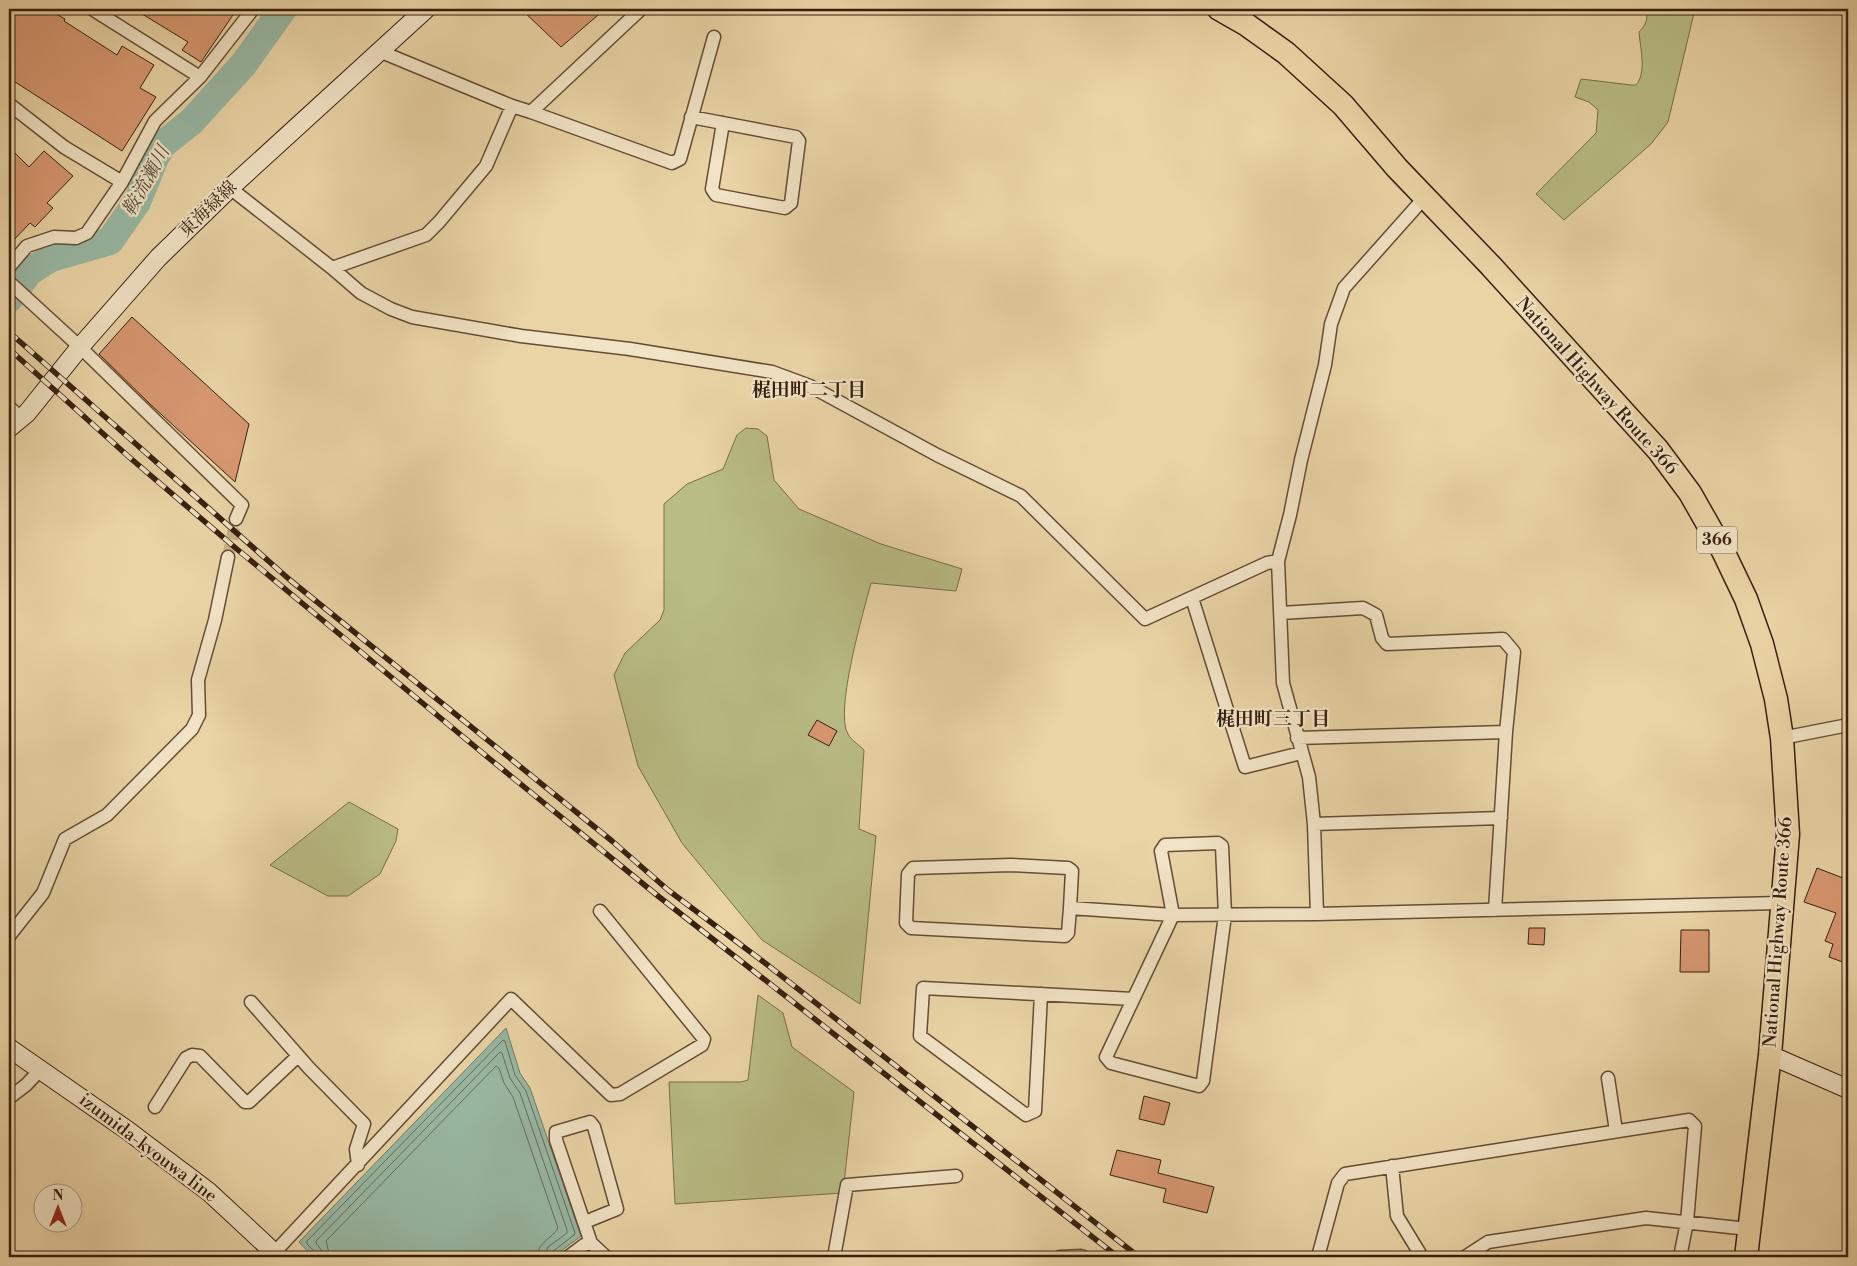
<svg xmlns="http://www.w3.org/2000/svg" width="1857" height="1266" font-family="'Libre Bodoni','Noto Serif JP',serif">
	<style>
		.green { fill: #b9bc85; stroke: #786e4a }
		.water { fill: #98b8a4; stroke: #717b68 }
		.lines { fill: none; stroke-linecap: round; stroke-linejoin: round }
		.shore { stroke: #686c5a; stroke-width: 1 }
		.river { stroke: #98b8a4; stroke-width: 28 }
		.building { fill: #d89871; stroke: #371f0f }
		.street-tunnel { stroke: #c6b088; stroke-width: 12; stroke-dasharray: 12 6; stroke-linecap: butt }
		.street-casing { stroke: #644c35; stroke-width: 15 }
		.secondary-casing { stroke: #371f0f; stroke-width: 20 }
		.highway-casing { stroke: #371f0f; stroke-width: 25 }
		.street { stroke: #f1e3c5; stroke-width: 12 }
		.secondary { stroke: #f1e3c5; stroke-width: 18 }
		.highway { stroke: #ead4a6; stroke-width: 22 }
		.rail-casing { stroke: #371f0f; stroke-width: 5.5 }
		.rail { stroke: #f1e3c5; stroke-width: 4; stroke-dasharray: 11; stroke-linecap: butt }
		.labels { text-anchor: middle; dominant-baseline: central; stroke-width: 4.5; stroke-linejoin: round; paint-order: stroke }
		.shield { fill: #f1e3c5; stroke: #6f5a46; stroke-width: 1 }
		.shield-label { font-size: 16px; font-weight: bold; fill: #371f0f }
		.street-label { font-size: 18px; fill: #371f0f; stroke: #f1e3c5 }
		.water-label { font-size: 19px; font-style: italic; fill: #544d3c; stroke: #f1e3c5 }
		.neighbourhood-label { font-size: 19px; font-weight: bold; fill: #371f0f; stroke: #f1e3c5 }
	</style>
	<rect width="100%" height="100%" fill="#ead4a6"/>
	<filter id="stains"><feTurbulence type="fractalNoise" baseFrequency=".004" numOctaves="4"/><feColorMatrix values="0 0 0 0 .2 0 0 0 0 .09 0 0 0 0 .02 0 0 0 .5 -.17"/></filter>
	<radialGradient id="worn" r=".72"><stop offset=".6" stop-color="#630" stop-opacity="0"/><stop offset="1" stop-color="#630" stop-opacity=".3"/></radialGradient>
	<path class="green" d="M1645 9H1695L1668 122 1651 144 1564 220 1536 194 1596 133 1598 110 1589 102 1575 97 1581 79 1631 85H1636C1647 73 1640 47 1639 32 1646 25 1649 18 1645 9Z
		M746 428 758 429 767 436 774 480 799 509 881 544 962 569 956 591 871 583C864 610 834 712 848 734 851 740 859 745 864 750L859 829 876 836 860 1004 762 940 682 843 638 766 614 675 625 653 660 620 664 610V504L687 484 723 469 737 435Z
		M349 802 398 829 396 841 380 874 348 896H328L270 865Z
		M758 995 783 1013 792 1047 854 1092 843 1193 675 1204 669 1082H741L748 1080Z"/>
	<path class="water" d="M506 1028 520 1073 530 1088 581 1236 553 1257H313L299 1242Z"/>
	<g class="lines">
		<path class="shore" d="M317 1257 315 1252 307 1244V1241L503 1040 505 1041 515 1075 526 1091 575 1233 574 1235 552 1252 551 1257
			M323 1257 322 1251 316 1243V1241L500 1052 502 1053 510 1078 520 1093 567 1230V1233L548 1247 544 1257
			M330 1257 326 1241 496 1066 499 1068 504 1083 513 1097 558 1228C552 1239 538 1241 537 1257"/>
		<path class="river" d="M9 299 29 272 51 258 110 241 137 202 154 160 162 145 191 122 243 65 283 9"/>
	</g>
	<path class="building" d="M9 9H48L65 19 64 21 117 55 122 46 154 65 140 88 156 97 122 151 9 78Z
		M134 9H237L201 62 182 50 188 42Z
		M521 9H605L561 47Z
		M9 147 29 167 44 151 73 176 47 203 53 208 35 227 30 223 9 245Z
		M132 317 249 424 235 482 150 404 99 354Z
		M817 720 837 731 829 746 808 735Z
		M1817 868 1848 880V964L1829 957 1833 944 1825 941 1836 913 1804 902Z
		M1529 928H1545L1544 945 1528 944Z
		M1681 930H1709V972H1680Z
		M1144 1096 1170 1103 1164 1125 1139 1119Z
		M1117 1150 1161 1160 1158 1173 1214 1187 1207 1213 1163 1202 1166 1189 1110 1175Z"/>
	<g class="lines">
		<path class="street-tunnel" d="M228 557 236 519"/>
		<defs>
			<path id="street" d="M92 9 200 77
				M379 51 512 106 531 112 641 9
				M9 104 64 147 122 182
				M531 112 672 163 680 159 714 37
				M691 117 796 137 799 141 791 203 785 208 716 195 712 189 723 123
				M230 188 332 268 361 293 391 309 412 317 521 336 630 349 772 372 810 386 937 455 1021 496 1145 619 1267 563 1278 561
				M9 267 27 246 54 237 76 238 87 233 122 182 155 121 200 77 253 9
				M332 268 426 235 439 222 486 166 512 106
				M9 282 80 347 242 505 236 519
				M9 407 21 418
				M1192 598 1245 767 1301 753
				M1281 613 1363 608 1376 615 1382 638 1387 644 1503 639 1514 652 1506 732 1495 910
				M1297 738 1506 732
				M1782 738 1848 725
				M1314 824 1501 818
				M1218 843 1222 846 1225 915 1203 1081 1199 1086 1111 1063 1106 1057 1173 915 1161 851 1165 845Z
				M1070 908 1072 871 1068 868 1011 865 913 868 908 874 906 923 911 928 1065 936 1068 933 1070 908 1173 915 1317 914 1783 903
				M1317 914 1314 824 1309 777 1283 683 1278 561 1290 515 1301 460 1325 365 1331 324 1344 288 1425 197
				M9 936 43 893 65 839 107 815 192 729 199 715 198 680 215 620 228 557
				M1041 994 1035 1111 1026 1115 920 1036 923 988 1133 999
				M251 1002 309 1068 364 1124 356 1149 358 1165
				M1608 1078 1616 1131
				M9 1098 26 1085 41 1069
				M155 1107 186 1058 192 1055 200 1056 245 1102H249L298 1056
				M1392 1166 1397 1216 1422 1257
				M585 1222 617 1209 594 1127 590 1122 556 1132V1140L591 1243 606 1257
				M274 1253 511 999 611 1095 620 1094 702 1045 704 1039 600 911
				M568 1257 584 1245 591 1243
				M834 1257 847 1185 956 1176
				M1060 1257 1081 1256 1084 1257
				M1320 1257 1319 1253 1338 1183 1345 1174 1689 1120 1695 1126 1687 1222 1680 1257
				M1465 1257 1488 1242 1646 1218 1748 1229"/>
			<path id="secondary" d="M9 428 27 413 80 347 158 258 230 188 426 9
				M9 1048 127 1130 209 1192 279 1257
				M1770 1055 1848 1089"/>
			<path id="highway" d="M1219 9 1247 25 1286 53 1343 105 1397 168 1491 266 1658 450 1690 493 1723 551 1746 599 1762 644 1776 699 1782 738 1788 834 1770 1055 1746 1257"/>
		</defs>
		<use href="#street" class="street-casing"/>
		<use href="#secondary" class="secondary-casing"/>
		<use href="#highway" class="highway-casing"/>
		<use href="#street" class="street"/>
		<use href="#secondary" class="secondary"/>
		<use href="#highway" class="highway"/>
		<defs>
			<path id="rail" d="M9 332 290 580 612 841 668 890 765 963 1139 1257
				M9 349 129 457 238 550 496 764 658 896 1118 1257"/>
		</defs>
		<use href="#rail" class="rail-casing"/>
		<use href="#rail" class="rail"/>
	</g>
	<g class="labels">
		<rect class="shield" x="1697" y="526.5" width="40" height="27" rx="4"/>
		<g class="shield-label">
			<text x="1717" y="540">366</text>
		</g>
		<g class="street-label">
			<text transform="translate(208 209) rotate(-44)">東海緑線</text>
			<text transform="translate(1597 386) rotate(48)">National Highway Route 366</text>
			<text transform="translate(1778 932) rotate(-86)">National Highway Route 366</text>
			<text transform="translate(148 1148) rotate(37)">izumida-kyouwa line</text>
		</g>
		<g class="water-label">
			<text transform="translate(146 181) rotate(-61)">鞍流瀬川</text>
		</g>
		<g class="neighbourhood-label">
			<text x="809" y="390">梶田町二丁目</text>
			<text x="1273" y="719">梶田町三丁目</text>
		</g>
	</g>
	<rect width="1857" height="1266" fill="none" stroke="#ead4a6" stroke-width="30"/>
	<rect x="10" y="10" width="1837" height="1246" fill="none" stroke="#371f0f" stroke-width="2.5"/>
	<rect x="15" y="15" width="1827" height="1236" fill="none" stroke="#371f0f"/>
	<g transform="translate(58 1208)"><circle r="24" fill="#f1e3c5" stroke="#a7957c"/>
	<path d="M0-4L9 19L0 12L-9 19Z" fill="#8f2418"/>
	<text y="-8" font-size="14" font-weight="bold" text-anchor="middle" fill="#371f0f">N</text>
	</g>
	<rect width="100%" height="100%" filter="url(#stains)"/>
	<rect width="100%" height="100%" fill="url(#worn)"/>
</svg>
